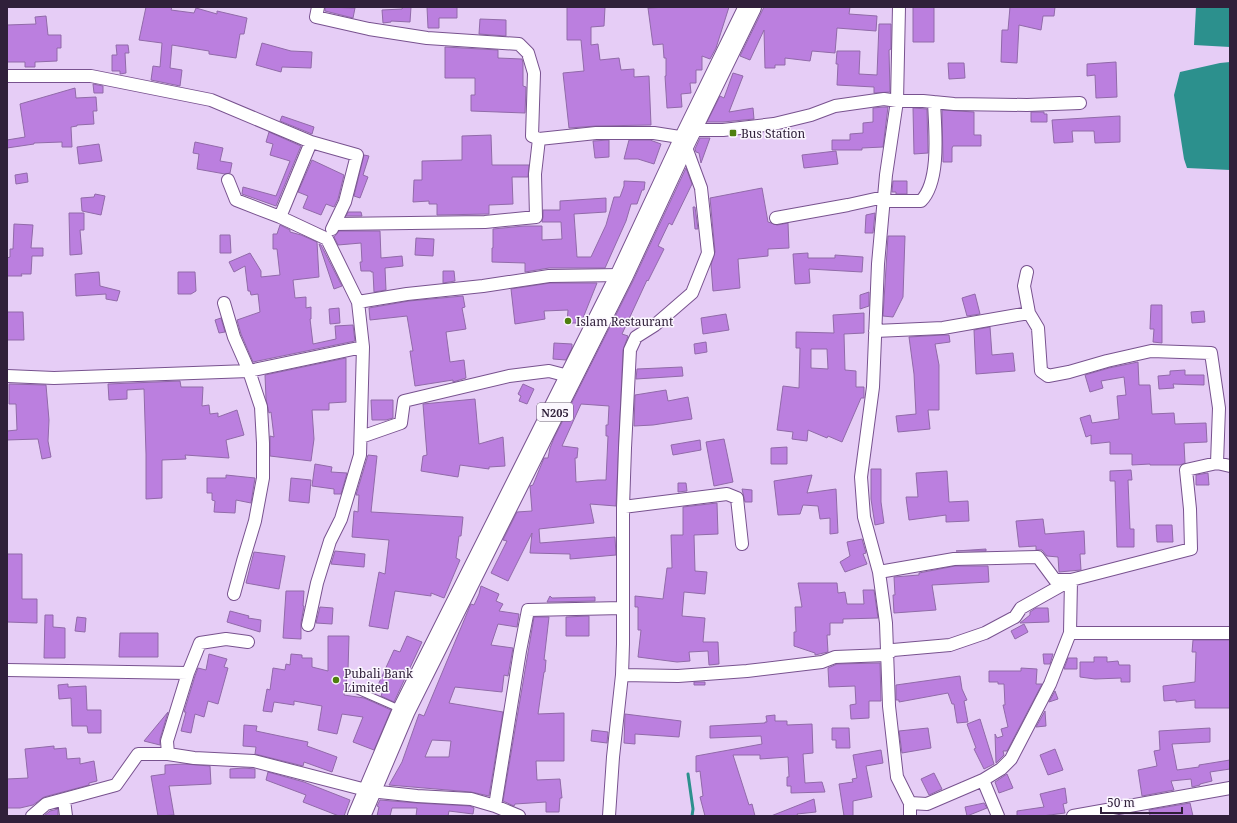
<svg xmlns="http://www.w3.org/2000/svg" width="1237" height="823" font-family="'Noto Serif',serif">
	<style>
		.water { fill: #2c908d }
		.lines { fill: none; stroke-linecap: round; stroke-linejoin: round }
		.stream { stroke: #2c908d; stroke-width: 3 }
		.building { fill: #bb7fdf; stroke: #916aa9; fill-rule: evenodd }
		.lane-casing { stroke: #78528f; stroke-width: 8 }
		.street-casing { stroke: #78528f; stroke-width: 14 }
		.highway-casing { stroke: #78528f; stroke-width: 24 }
		.lane { stroke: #fff; stroke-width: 6 }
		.street { stroke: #fff; stroke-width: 12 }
		.highway { stroke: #fff; stroke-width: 22 }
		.poi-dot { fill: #4e7f0e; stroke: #fbf7fe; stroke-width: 1.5 }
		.labels { text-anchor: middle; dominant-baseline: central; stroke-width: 3; stroke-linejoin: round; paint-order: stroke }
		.shield { fill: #fbf7fe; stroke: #6d6075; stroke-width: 1 }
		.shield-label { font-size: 11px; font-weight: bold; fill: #30203a }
		.poi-label { font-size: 12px; fill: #30203a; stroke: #fbf7fe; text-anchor: start }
	</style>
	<rect width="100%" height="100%" fill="#e6cdf6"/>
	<path class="water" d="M1196 7H1230V47L1194 45Z
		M1230 62V170L1187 168 1184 159 1174 95 1180 72 1220 63Z"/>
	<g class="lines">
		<path class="stream" d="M688 774 693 809 692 816"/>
	</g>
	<path class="building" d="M146 7H172L171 10 194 13 196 8 217 14V11L247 18 244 34H240L236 58 209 54V51L172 45 170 68 182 70 180 86 151 80 153 66 160 67 162 43 139 40Z
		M325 7 355 8 353 18 325 11Z
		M403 7H411L410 22 391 21V22L383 23 382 10 402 9Z
		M427 7H457V18H439V28H428Z
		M567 7H605L604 26 591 27V45L598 44 600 60 619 58 621 70 634 69V77L649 76 651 125 596 126 569 128 563 73 584 71 581 40H567Z
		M668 7H729L716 48 710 59 702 56V70H696V83H690L691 93 681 94 682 107 667 108 665 76H666V58H664L663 44 653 45 648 8Z
		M764 7H850L849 14 877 16 876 31 837 28 835 53 812 51 810 61 785 58V65H775V68H765L764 30 750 60 740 56Z
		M913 7H934V42H913Z
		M1010 7H1055L1054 16H1043L1041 30 1019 25 1017 63 1001 62 1002 30H1008Z
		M46 16 48 35H61V48H57V61L35 62V67H25V62H7V25L36 24 35 17Z
		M480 19 506 20V36L479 34Z
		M879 24H891V49L889 50 890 92 874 93V87L837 85 838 64H836L837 51H860L859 74 877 75Z
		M262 43 291 51 312 52 311 68 282 67 281 72 256 65Z
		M116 45H128L129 53H125L126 73 120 74V71H112V55H117Z
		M445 47 498 50V58L522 59 523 63V86L526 87 525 113 471 111V95H475V78H445Z
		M1116 62 1117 97 1096 98 1095 75 1087 76V64Z
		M948 63H964L965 78 949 79Z
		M733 73 743 76 729 112 753 108 754 119 723 122H707L720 96 724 98Z
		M93 84 103 86V93H94Z
		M75 88 76 98 96 97 97 111H93L94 124 77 125V126L71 127 72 147H62V142L34 143V144L7 148V140L25 137 20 104Z
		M884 107H888L883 147 862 148V150H832V140H850V134L863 133V123L873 122V108Z
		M913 108 927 109 928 153 914 154Z
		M942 110 974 112V135H981V146H953L952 148V162H943Z
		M1031 112H1044V114H1047V122H1031Z
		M282 116 314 127 312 134 280 121Z
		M1120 116V142L1095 143 1094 131H1072L1073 142 1054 143 1052 120Z
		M269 132 301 146 276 206 242 194 243 187 276 196 290 161 270 155 273 144 266 142Z
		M491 135 492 165H529L528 177H512L513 204 489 205V214L437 215V204H429V201L413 202 414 180H422V161L462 160V136Z
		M700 138H710L701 163 699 153 696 152 695 149Z
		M609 140V157L595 158 593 141Z
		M629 140H650L661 144 654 164 638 159H624Z
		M195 142 223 148 220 161 232 163 230 173 225 174 197 169 199 154 193 153Z
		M99 144 102 161 79 164 77 147Z
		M836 151 838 164 804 168 802 155Z
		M364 155 369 156 363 175 368 177 360 198 354 196Z
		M312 160 344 175 338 199 334 207 326 204 321 215 303 208 308 196 298 192Z
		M686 168 692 184 672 225 669 223 658 246 664 249 648 281 647 280 622 334 628 336 623 350 616 506 590 504 594 523 539 529 540 543 615 537 616 555 570 559V554L530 553 532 533 508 581 491 573 507 541 503 540 517 512 532 511 530 486 533 485 544 458H548L550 448 554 438 633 281ZM581 404 609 406 608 425H606V436H608L606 480H598L576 482 575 458H577L578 448 562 446Z
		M27 173 28 182 16 184 15 175Z
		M624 181 645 182 644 190H642L637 204H631L626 221 605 268H549L525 272V263L492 262V248H493V229L524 226H542V240L562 239 561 222H542L543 217V210H560V201L606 198V212L574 214 577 257H591L606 225 614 197H620L624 186Z
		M893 181H907V194H896V192H892Z
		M762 188 768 222 777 225 788 223 789 248 768 249V256L738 259 740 288 713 291 711 265 715 252 710 198Z
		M95 194 105 196 101 215 82 211 81 198 94 197Z
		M693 207H695L698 229H695Z
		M348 212H361L362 216H346Z
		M69 213H84V230H80L82 254 70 255Z
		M875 213 873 233H865L866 215Z
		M14 224 33 225 31 248H43V256H32L31 274H21L22 276H7V258L10 257V249H13Z
		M280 225 290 230V232L301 235 317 242 319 277 293 280 295 298 306 297V308L311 307V319H310L313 344 336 339 335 326 353 325 355 341 253 362 241 334 237 320 260 312 258 294 251 295 250 291H248L245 266 234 272 229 262 250 253 261 271V277L280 275 277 249H273V234H277Z
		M339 231H380L381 258 402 256 403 266 385 268 386 290 374 292 373 272H371V271H361L360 262H362L361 243 338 245 334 237Z
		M220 235H230L231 253H220Z
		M888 236H905L903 297 893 317 883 316Z
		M416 238 434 239 433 256 415 255Z
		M319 244 321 245 342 286 334 289Z
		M808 253V258H835V255L863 257 862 272 809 269 810 283 795 284 793 254Z
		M443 271H454L455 281 443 283Z
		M99 272 100 286 120 291 117 301 106 299V294L76 296 75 274Z
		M178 272H195L196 291 191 294H178Z
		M550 283H597L581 323H567L568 310 544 311 545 319 515 324 511 289Z
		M869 292V306L860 309V295Z
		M975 294 980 314 967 316 962 298Z
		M463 296 465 307 462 308 466 329 446 332 450 362 464 360 466 378 453 382V380L415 386 410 351H413L407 316 370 320 369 308 409 301Z
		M1151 305H1162V343L1153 342 1154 329H1150Z
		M339 308 340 323 330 324 329 309Z
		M1204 311 1205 322 1192 323 1191 312Z
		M7 312H23L24 340H7Z
		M864 313V333L844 334 845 370 856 371V387H864V398H861L842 442 828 436 827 438 808 430 807 441 792 439 793 432 777 430 783 386 799 388 800 348H796V332L834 333 833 315ZM811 349H827L828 369 811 368Z
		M726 314 729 330 703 334 701 318Z
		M221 318 225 332 219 333 215 320Z
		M990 327 992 355 1013 353 1015 371 976 374 974 330Z
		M943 335H949L950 342 935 344 939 365V410H928L930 429 898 432 896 416 916 414 914 374 909 337Z
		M706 342 707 352 695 354 694 344Z
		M554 343 572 344V348L566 360 553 359Z
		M346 358V402L329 403V410H312L314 439 311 461 270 456V436L274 437 271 412 269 413 266 399 265 375Z
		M1138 362 1139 385H1150L1152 414 1174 413 1175 424 1206 423 1207 442 1184 443 1185 463 1180 465H1150V464L1132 465V454H1110V442L1091 444V435L1086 437 1080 418 1090 415 1092 423 1119 419 1117 396 1126 395 1124 377 1101 381 1103 388 1090 392 1085 375 1109 368Z
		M682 367 683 376 636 379 637 369Z
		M1185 370V375H1204V385L1173 384 1174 388 1159 389 1158 376 1170 375V371Z
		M180 381 181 387H203L202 406 209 405 210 414 218 413V417L237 410 244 435 226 440 229 458 185 455 186 459 162 460V498L146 499V454L144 389 127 390V399L109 400 108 384Z
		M9 384 46 385 49 420 48 441 51 457 42 459 38 439 7 440V431L17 430 16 404H9Z
		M523 384 534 389 527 404 519 401 521 396 518 394Z
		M666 390 668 401 688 397 692 419 653 425 634 426 635 395Z
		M475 399 479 444 503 437 505 466 489 467V469L460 465 458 477 421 471 423 456 427 455 423 404Z
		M371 400H393V418L386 420H372Z
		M724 439 733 482 714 486 706 442Z
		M700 440 701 450 673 455 671 445Z
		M787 447V464H771V448Z
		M368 455 377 456 371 512 463 517 461 536H459L456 558 460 560 444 598 431 593V596L395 591 388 629 369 626 379 572 385 574 389 540 352 537 354 511 358 512 359 495H356Z
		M315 464 332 467 331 472 347 473 341 494H334V489L312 486Z
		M871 469H881V502L884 523 875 525 871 499Z
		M1131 470 1132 480H1128L1130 529H1134V547H1117L1115 481H1110V471Z
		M947 471 949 502 968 501 969 521 946 522V515L909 520 906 497H918L916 473Z
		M1208 473 1209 485H1196V475Z
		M226 475 255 478 251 503 236 500 235 513 214 512 215 501 212 500V493H207V478H226Z
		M812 475 807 493 836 489 838 533 830 534V518L820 519 818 506 803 505 800 514 778 515 774 481Z
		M291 478 311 480 309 503 289 501Z
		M678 483H686L687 491 678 492Z
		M742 489 752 490V502H745Z
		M717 503 718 534 694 535 695 571 707 572 705 594 684 592 682 616 705 618 703 642H718L719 664 709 665 708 651 689 652 690 661 677 662 638 657 641 630H638V607H635V596L663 599 667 568H672L671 535H683V507Z
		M1043 519 1045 534 1084 531 1085 554H1080L1081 570 1059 572 1058 557 1047 556 1042 550H1036V546L1019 547 1016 521Z
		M1156 525H1172L1173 542H1157Z
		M862 539 866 553 863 554 867 564 845 572 840 562 850 556 847 542Z
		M986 549V551H956Z
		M335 551 365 554 364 567 331 564Z
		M254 552 285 556 279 589 246 583Z
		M7 554H22V599H37V623L7 622Z
		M955 566H988L989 582 932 585 936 610 894 613 893 595H895L894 577 919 575V573Z
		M798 583H837L838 593 845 592 847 604H864L863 590H874L878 618 843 619V623H830V635H827L828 652 815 655V653L794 646V632H796L795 607H802Z
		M481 586 499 594 496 601 503 604 499 611 519 614 517 627 498 624 491 645 513 648 508 676 504 675 502 692 455 687 449 703 503 712 489 796 471 792 389 785 402 762 419 714 424 716 470 606 471 604 474 605 479 594ZM432 740 451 741 449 757H425Z
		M286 591H304L303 606H304L301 623V639L283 638Z
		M550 596 552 598 595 597V601L547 602Z
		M320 607 333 608 332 624 316 623Z
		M1036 608H1048L1049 622 1020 623 1030 615V612Z
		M230 611 249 616 248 618 261 620 260 632 227 622Z
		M45 615H53V627L65 628V658H44Z
		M589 616V636H566V617Z
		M77 617 86 618 85 632 75 631Z
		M534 617H549L544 660H546L545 672H544L538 714 564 713V761H536L537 780 560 779 562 798H560L559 812H546V802L515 804 514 806 503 801Z
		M1024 624 1028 632 1015 639 1011 631Z
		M120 633H158V657H119Z
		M328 636H349L348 671 344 695 364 698 391 710 374 750 353 742 363 717 342 714 337 734 318 730 322 706 294 701V705L274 702 272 712 263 711 267 689 270 690 273 668 285 670 286 664 290 665 291 654 302 655V658H312V667L328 671Z
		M407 636 422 642 394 702 381 696 384 688 378 685 394 650 400 652Z
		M1193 640H1230V708H1195V700L1176 702V700L1164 701 1163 686 1195 682 1196 652H1192Z
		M209 654 227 659 224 667 228 668 218 704 208 701 204 717 195 714 191 733 181 731 186 712H184L195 676 198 668 206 670Z
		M1043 654H1053L1050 664H1044Z
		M1094 657H1107V662L1118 661 1119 665H1130V682H1121V678L1095 679 1080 677V662H1094Z
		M1068 658H1077V669H1064Z
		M880 663 881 701H869V718L851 719 850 705 856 704 855 686 829 687 828 668 837 664Z
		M1021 668 1037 669 1036 684H1042L1007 751H1003L1004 755 996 763 995 734 997 738 1003 736 1001 729 1008 727 1003 705H1005L1004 684H998V682H989V671H1021Z
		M960 676 962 689 967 700 964 701 968 722 957 723 954 704H952L948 693 899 702V700H896V685Z
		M694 682H705V685H694Z
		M68 684V687L86 686 87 710H101V733H88L87 726H72L71 698 59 699 58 685Z
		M1055 691 1058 699 1049 702Z
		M1045 711 1046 726 1036 727Z
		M168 712 160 739V745L144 741Z
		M625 714 681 721 679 737 635 734V744L624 743Z
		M775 715V721H787V725L812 724 813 753 803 754 805 783 822 782 825 792 791 793V786H787V777H789L788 757 760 759V755H733L749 805 752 804 755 816H705L700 797 703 796 700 771 696 772V756L762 744 761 736 710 738V726L765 723V722H767L766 716Z
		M980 719 994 764 984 769 974 749 976 748 967 724Z
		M244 725 257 726 256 731 308 742 307 746 337 757 332 772 304 762 303 766 255 754 256 747 243 746Z
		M832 728H849L850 748H836V740H832Z
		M928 728 931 748 902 753 899 731Z
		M1210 728V742L1172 744 1177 770 1199 767V765L1230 760V769L1210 772 1212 781 1200 784V785L1192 787 1191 779 1171 781 1174 790 1142 796 1138 770 1157 766 1154 751 1160 750 1159 731Z
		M592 730 608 732 607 743 591 741Z
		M54 746V749L66 748 67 759 80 758V764L94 761 97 781 89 783V785L44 797 33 805 20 808H7V779L28 778 25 749Z
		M1055 749 1063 770 1048 775 1040 755Z
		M881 750 883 763 866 766 872 797 853 801V816H844L839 784 853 782 852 779 857 778 853 755Z
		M184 764 210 766 211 784 169 786 174 815 158 816 151 776 165 774V765Z
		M244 768 255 769V778H230V769Z
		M268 772 304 782 350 800 344 816H339L303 802 306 795 266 780Z
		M934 773 942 789 929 795 921 779Z
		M1007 774 1013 788 999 793 995 782Z
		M1065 788 1067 803 1063 804 1065 813 1042 816H1017V811L1044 807 1040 794Z
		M814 799 816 812 797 814 798 816H771Z
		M380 800 417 803 470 806 474 808 473 814 449 811 448 816H416L417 808H392L390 816H377L379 807 377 806Z
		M984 803 987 808 967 816 965 807Z
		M1190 803 1193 816H1150L1149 810Z
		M58 809V816H44L50 811Z"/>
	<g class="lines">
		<defs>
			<path id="lane" d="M352 688 400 709"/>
			<path id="street" d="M318 7 316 17 369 29 427 38 519 44 528 53 534 73 532 136 539 139 596 133H654L686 138
				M899 7 897 101 886 175 878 264 873 387 861 477 864 517 879 572 886 623 889 706 897 777 910 803 927 804 983 780 998 816
				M7 76H91L211 100 311 142 280 217 327 239 358 302
				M690 130H723L774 124 811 115 835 106 884 99 897 101H923L954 104 1027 105 1080 103
				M311 142 357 155 345 202 332 229
				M228 180 236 200 280 217
				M884 201H921C941 181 935 128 934 102
				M776 218 848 205 884 197
				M335 224 485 222 536 217 535 174 539 139
				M224 303 234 337 249 371 261 407 263 443V478L255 521 243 561 234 594
				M875 331 943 328 1029 313
				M7 376 54 378 249 371 363 347 358 302 407 294 483 286 549 276 622 275
				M361 437 401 423 404 401 509 376 549 371 572 377
				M1217 463 1230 466
				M623 507 727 494 737 498 742 544
				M879 572 954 559 1038 557 1055 580H1071
				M308 625 317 583 330 541 341 519 360 455 363 347
				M1070 633H1230
				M7 670 188 673
				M622 675 678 676 747 671 822 662 835 657 886 655 893 650 950 645 985 633 1015 617 1021 608 1071 580 1191 549 1190 509 1186 470 1217 463 1219 408 1211 353 1151 351 1107 361 1069 372 1048 376 1041 371 1038 328 1029 313 1024 286 1027 272
				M168 754 167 741 188 673 200 643 226 639 248 642
				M983 780 1001 769 1011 759 1050 684 1070 633 1071 580
				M64 800 66 816
				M910 803V816
				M495 806 520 651 528 610 623 608
				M32 816 46 804 116 785 138 754H168L194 758 254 761 370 791 417 796 471 799 495 806 519 816
				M609 816 613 757 622 675 623 644V507L625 448 630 350 636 337 655 325 692 293 708 253 701 188 684 142
				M1073 816 1230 788"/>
			<path id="highway" d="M359 816 404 710 622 275 684 142 750 7"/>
		</defs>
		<use href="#lane" class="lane-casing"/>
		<use href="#street" class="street-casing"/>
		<use href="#highway" class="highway-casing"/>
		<use href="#lane" class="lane"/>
		<use href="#street" class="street"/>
		<use href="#highway" class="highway"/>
	</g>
	<g class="poi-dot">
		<rect x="729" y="129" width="8" height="8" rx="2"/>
		<circle cx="568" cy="321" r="4"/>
		<circle cx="336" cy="680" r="4"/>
	</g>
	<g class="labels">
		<rect class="shield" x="537" y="403" width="36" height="18" rx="3"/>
		<g class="shield-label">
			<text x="555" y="412">N205</text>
		</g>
		<g class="poi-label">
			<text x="741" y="133">Bus Station</text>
			<text x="576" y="321">Islam Restaurant</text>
			<text x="344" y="673">Pubali Bank<tspan x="344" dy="14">Limited</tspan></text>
		</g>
	</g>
	<rect width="1237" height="823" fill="none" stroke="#30203a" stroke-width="16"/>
	<path d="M1101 807v6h81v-6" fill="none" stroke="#30203a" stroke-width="2"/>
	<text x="1107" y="807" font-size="12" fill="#30203a" stroke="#fbf7fe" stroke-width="3" paint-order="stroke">50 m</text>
</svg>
